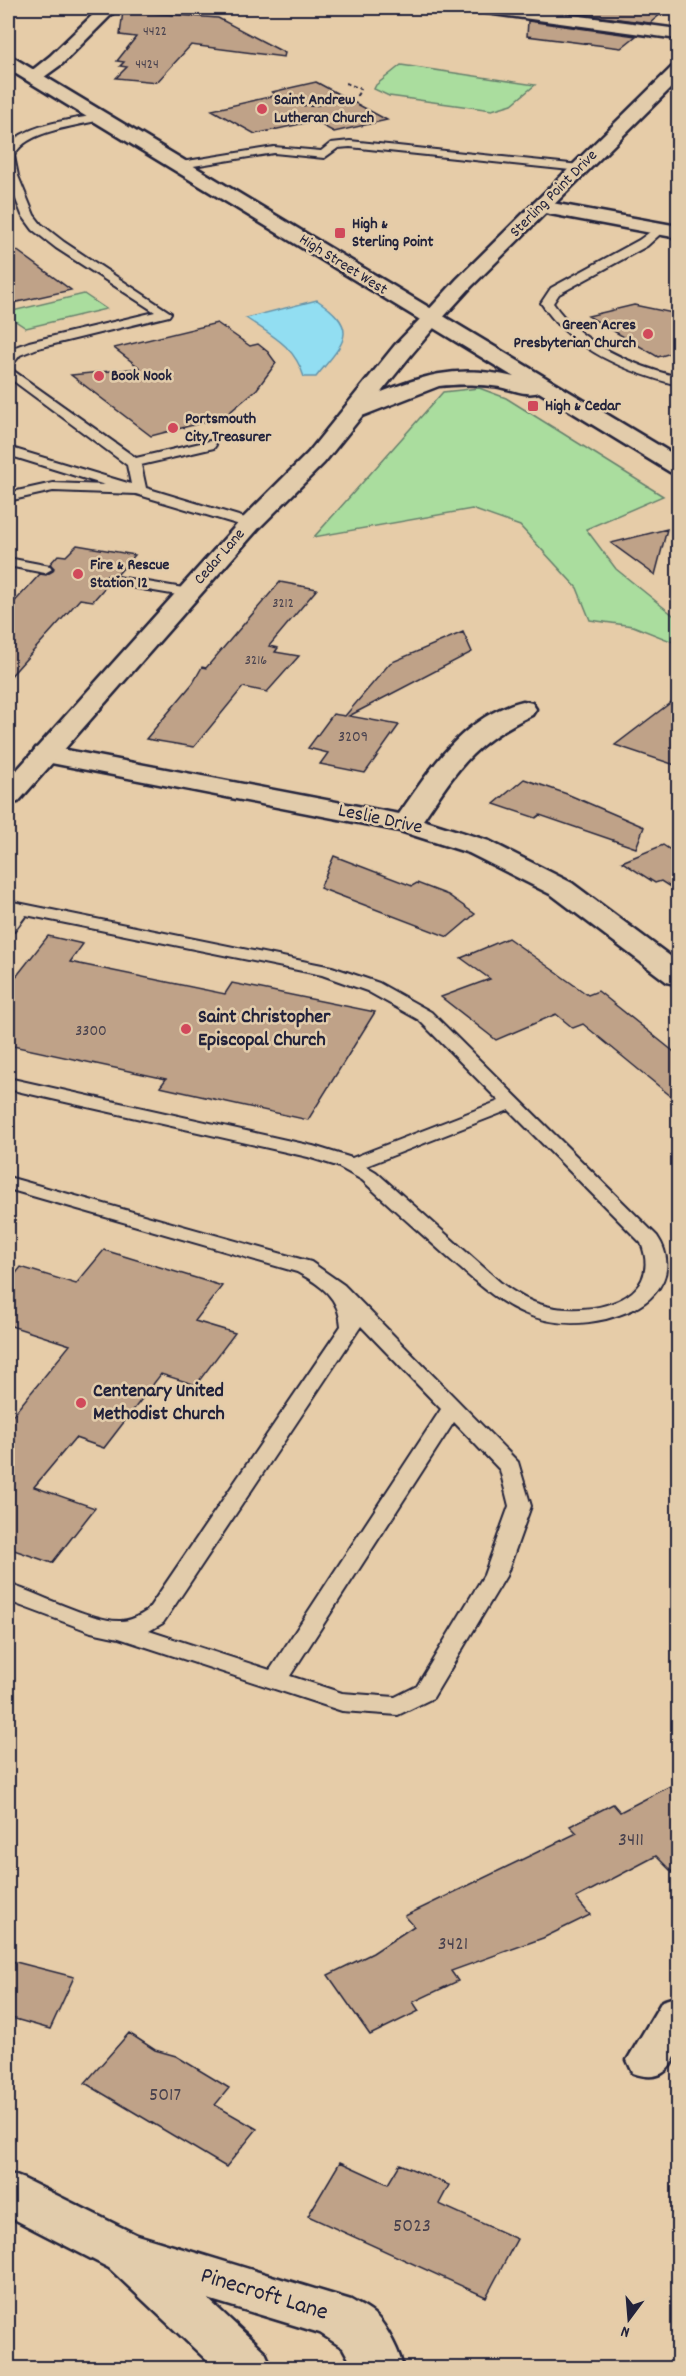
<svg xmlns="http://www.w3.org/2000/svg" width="686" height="2376" font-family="Dekko,sans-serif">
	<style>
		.green { fill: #aadd9e; stroke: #66806c; stroke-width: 1.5 }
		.water { fill: #92def2; stroke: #6593a9; stroke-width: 1.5 }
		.building { fill: #bfa288; stroke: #22223b; stroke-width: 1.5 }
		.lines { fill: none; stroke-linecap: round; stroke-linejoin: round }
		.service-casing { stroke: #22223b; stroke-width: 4 }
		.minor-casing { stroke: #22223b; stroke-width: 5 }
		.tertiary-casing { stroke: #22223b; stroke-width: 5 }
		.secondary-casing { stroke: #22223b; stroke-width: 5 }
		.primary-casing { stroke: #22223b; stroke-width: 5 }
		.path { stroke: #22223b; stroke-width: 2; stroke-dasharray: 4 3; stroke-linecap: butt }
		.service { fill: #e2ccab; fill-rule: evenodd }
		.minor { fill: #e2ccab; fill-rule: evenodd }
		.tertiary { fill: #e2ccab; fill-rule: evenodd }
		.secondary { fill: #e2ccab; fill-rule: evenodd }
		.primary { fill: #e2ccab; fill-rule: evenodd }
		.poi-dot { fill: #d1495b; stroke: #e2ccab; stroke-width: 2 }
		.labels { text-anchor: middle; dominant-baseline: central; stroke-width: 5; stroke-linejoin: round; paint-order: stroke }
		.far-number-label { font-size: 14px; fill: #49424e }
		.far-poi-label { font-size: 16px; font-weight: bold; fill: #22223b; stroke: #e2ccab; text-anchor: start }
		.far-street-label { font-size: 16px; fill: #22223b; stroke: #e2ccab }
		.number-label { font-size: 16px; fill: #49424e }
		.street-label { font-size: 20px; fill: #22223b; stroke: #e2ccab }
		.poi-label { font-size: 20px; font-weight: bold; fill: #22223b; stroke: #e2ccab; text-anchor: start }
		.near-number-label { font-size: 20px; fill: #49424e }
		.near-street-label { font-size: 24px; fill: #22223b; stroke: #e2ccab }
	</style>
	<rect width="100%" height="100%" fill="#e6cca8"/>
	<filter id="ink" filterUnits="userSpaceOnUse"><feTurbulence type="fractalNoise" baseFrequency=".0167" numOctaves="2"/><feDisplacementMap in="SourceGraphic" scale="12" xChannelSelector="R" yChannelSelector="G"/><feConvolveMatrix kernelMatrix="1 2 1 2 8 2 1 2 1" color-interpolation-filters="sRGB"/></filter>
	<g filter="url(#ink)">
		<path class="green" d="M401 65 535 85 512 104 492 110 389 96 374 89 376 85Z
			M84 294 106 309 26 328 8 316V312Z
			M479 388 506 398 663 496 586 529 616 569 678 619V644L633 626 590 620 577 588 520 526 472 509 314 537 443 392Z"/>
		<path class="water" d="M317 300C362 330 343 343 316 377H304C294 345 272 336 246 318Z"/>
		<path class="building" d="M533 8H668L650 23Z
			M123 11 218 18 285 53 284 57 191 45 157 82 116 78 127 67 120 66 124 62 117 61 136 37 120 35Z
			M528 21 636 36 621 48 527 36Z
			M316 82 387 120 334 132 314 121 255 134 212 110 278 95 272 92Z
			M8 244 71 290 8 304Z
			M634 305 678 314V351L658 357 588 316Z
			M217 323 250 346 258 344 268 352 276 363 257 389 224 417 151 436 71 375 140 368 114 348Z
			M667 529 655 575 611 543Z
			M77 545 135 555 117 575 105 576 103 581 107 585 93 601 80 599 8 679V609L40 574 46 575 53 571 54 568 50 564 58 555 66 556Z
			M280 582 317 589 269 646 278 648 275 652 299 656 267 692 243 687 194 747 146 739 193 683 202 667 206 668Z
			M463 632 472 652 349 716 399 725 365 773 320 764 328 753 308 748 333 714 345 716 390 663Z
			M678 697V766L615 745Z
			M524 779 567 794 644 827 636 848 540 815 536 818 494 804Z
			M663 845 678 855V892L661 881 655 883 622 862Z
			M334 856 412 886 417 883 448 895 475 914 448 937 320 888Z
			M48 936 83 944 70 962 225 994 232 983 375 1012 308 1120 160 1087 166 1079 8 1045V987Z
			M508 938 588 995 598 991 678 1055V1102L583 1024 573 1028 556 1014 496 1040 441 997 490 979 461 958Z
			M104 1250 222 1286 195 1321 235 1333 196 1385 161 1374 104 1448 75 1438 34 1487 95 1508 52 1563 8 1548V1421L70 1345 8 1325V1283L21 1267 76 1284Z
			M678 1782V1878L656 1856 576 1898 590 1915 543 1938 451 1971 458 1981 413 2002 419 2011 370 2035 328 1975 373 1953 414 1926 405 1916 577 1833 570 1826 613 1804 620 1812Z
			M8 1960 74 1977 50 2029 8 2017Z
			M129 2033 155 2050 176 2056 229 2088 215 2105 257 2129 226 2167 85 2083Z
			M340 2162 388 2184 400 2164 449 2185 439 2204 517 2239 486 2297 308 2216Z"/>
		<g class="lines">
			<defs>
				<path id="service" d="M101 114 105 115V119C79 126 25 130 14 156L18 176 34 215 41 224 64 242 171 313 169 316 38 348 20 355 13 364 8 365C8 346 14 348 29 342L155 312 56 248 33 230 22 215 8 179V145C29 123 72 120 101 114Z
					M350 141 580 165 586 168 580 171 350 147 338 148 324 158 274 153 181 168 175 165 181 162 274 147 321 151 331 143Z
					M661 224 667 228 647 246 559 294 553 303C580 343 633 366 678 377V385C626 372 571 349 541 303L551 288 639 240Z
					M8 367 136 458 209 441 214 442 216 445 214 448 141 465 146 488 255 521 257 524 250 528 136 494 53 491 8 501V493L53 483 105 485 8 455V447L131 484 127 465 8 377Z
					M8 558 50 566 52 569 45 573 8 566Z
					M112 576 189 589 196 593 189 597 107 583 105 580 107 577Z
					M8 901 332 967 379 983 431 1012 657 1236C670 1255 670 1277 654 1294 642 1308 623 1314 606 1319 532 1336 494 1298 444 1254 417 1230 389 1205 362 1180L337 1166 308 1157 8 1089V1078L313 1146 352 1158 499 1101 419 1020 367 991 322 975 26 915 14 931 8 932V916L11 912 8 911ZM509 1110 641 1243C665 1302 588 1317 546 1306 529 1302 514 1293 500 1282L376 1172 366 1166Z
					M8 1177 311 1262 344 1285 518 1462 531 1506 506 1576 433 1698 398 1715 342 1711 119 1638 91 1632 8 1601V1584C35 1592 96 1623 121 1621 130 1621 139 1616 147 1611L341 1326C339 1297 321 1285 297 1272L8 1189ZM361 1326 441 1409 270 1670 149 1631 163 1623ZM454 1422 500 1470 509 1506 484 1575 417 1686 395 1697 342 1693 290 1676Z"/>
				<path id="minor" d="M100 8H118L62 64 40 80H28L25 76 50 56Z
					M477 8H520L678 29V39L486 13 480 12Z
					M541 201 678 226V238L534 211 531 207 534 203Z
					M523 701 532 703 536 709 532 715C472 744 459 767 423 820L489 841 572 883 678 962V985L667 982 552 895 469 853 400 831 46 762 36 760 32 754 36 748 46 746 399 814C432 767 463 716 523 701Z
					M678 1996C682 2029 684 2091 633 2073L627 2060 662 2001Z
					M8 2173 24 2179 137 2235 351 2300C359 2305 369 2309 376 2316 385 2324 403 2357 402 2368H354L343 2348 320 2333 208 2299 265 2352 272 2368H215L109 2268 8 2216Z"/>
				<path id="tertiary" d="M678 66V81L471 287 439 322 432 324 425 322 421 318 425 314 457 279 672 67Z"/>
				<path id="secondary" d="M432 312 439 314 443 318 439 322 411 355 324 463 258 529 18 802 8 804V780L242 519 308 453 395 345 425 314Z"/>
				<path id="primary" d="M8 57 14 58 678 457V474L670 472 539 392C524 397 508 387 492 386 475 384 456 384 439 386L362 416 354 418 346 416 343 411 346 406C409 382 445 361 514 377L8 69Z"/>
			</defs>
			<use href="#service" class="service-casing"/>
			<use href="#minor" class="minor-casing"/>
			<use href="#tertiary" class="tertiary-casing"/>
			<use href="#secondary" class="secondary-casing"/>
			<use href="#primary" class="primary-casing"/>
			<path class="path" d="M342 100 352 105
				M288 104 312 106 356 97 361 89 346 83"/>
			<use href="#service" class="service"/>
			<use href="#minor" class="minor"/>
			<use href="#tertiary" class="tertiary"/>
			<use href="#secondary" class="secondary"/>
			<use href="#primary" class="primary"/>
		</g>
	</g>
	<g class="poi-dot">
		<circle cx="262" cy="109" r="6"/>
		<rect x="334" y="227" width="12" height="12" rx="3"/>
		<circle cx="648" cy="334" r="6"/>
		<circle cx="99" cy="376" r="6"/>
		<rect x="527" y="400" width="12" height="12" rx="3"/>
		<circle cx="173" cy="428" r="6"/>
		<circle cx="78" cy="574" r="6"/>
		<circle cx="186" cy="1029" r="6"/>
		<circle cx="81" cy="1403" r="6"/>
	</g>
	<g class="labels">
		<g class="far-number-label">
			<text x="155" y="32">4422</text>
			<text x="147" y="65">4424</text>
			<text x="283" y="604">3212</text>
			<text x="256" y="661">3216</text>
		</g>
		<g class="far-poi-label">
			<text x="274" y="100">Saint Andrew<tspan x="274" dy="18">Lutheran Church</tspan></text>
			<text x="352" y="224">High &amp;<tspan x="352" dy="18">Sterling Point</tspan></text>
			<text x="636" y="325" text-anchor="end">Green Acres<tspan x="636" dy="18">Presbyterian Church</tspan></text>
			<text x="111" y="376">Book Nook</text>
			<text x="545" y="406">High &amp; Cedar</text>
			<text x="185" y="419">Portsmouth<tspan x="185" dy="18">City Treasurer</tspan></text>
			<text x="90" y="565">Fire &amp; Rescue<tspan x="90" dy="18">Station 12</tspan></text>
		</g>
		<g class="far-street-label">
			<text transform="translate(554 194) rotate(-45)">Sterling Point Drive</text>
			<text transform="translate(343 265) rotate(32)">High Street West</text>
			<text transform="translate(220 557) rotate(-49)">Cedar Lane</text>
		</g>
		<g class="number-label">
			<text x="353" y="737">3209</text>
			<text x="91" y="1031">3300</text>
		</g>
		<g class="street-label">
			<text transform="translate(380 820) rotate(12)">Leslie Drive</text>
		</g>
		<g class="poi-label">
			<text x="198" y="1018">Saint Christopher<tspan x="198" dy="23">Episcopal Church</tspan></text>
			<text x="93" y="1392">Centenary United<tspan x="93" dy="23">Methodist Church</tspan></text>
		</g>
		<g class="near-number-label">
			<text x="631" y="1841">3411</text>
			<text x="453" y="1945">3421</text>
			<text x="165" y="2096">5017</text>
			<text x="412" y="2227">5023</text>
		</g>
		<g class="near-street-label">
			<text transform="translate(264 2295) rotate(17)">Pinecroft Lane</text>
		</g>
	</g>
	<rect width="686" height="2376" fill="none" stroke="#e2ccab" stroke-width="30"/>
	<rect x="15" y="15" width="656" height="2346" fill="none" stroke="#22223b" stroke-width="2" filter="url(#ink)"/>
	<g transform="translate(629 2319) rotate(196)" stroke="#e2ccab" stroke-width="4.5" paint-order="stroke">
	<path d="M0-4.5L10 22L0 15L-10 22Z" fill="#22223b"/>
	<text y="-9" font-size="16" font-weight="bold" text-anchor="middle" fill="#22223b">N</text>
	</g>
</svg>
